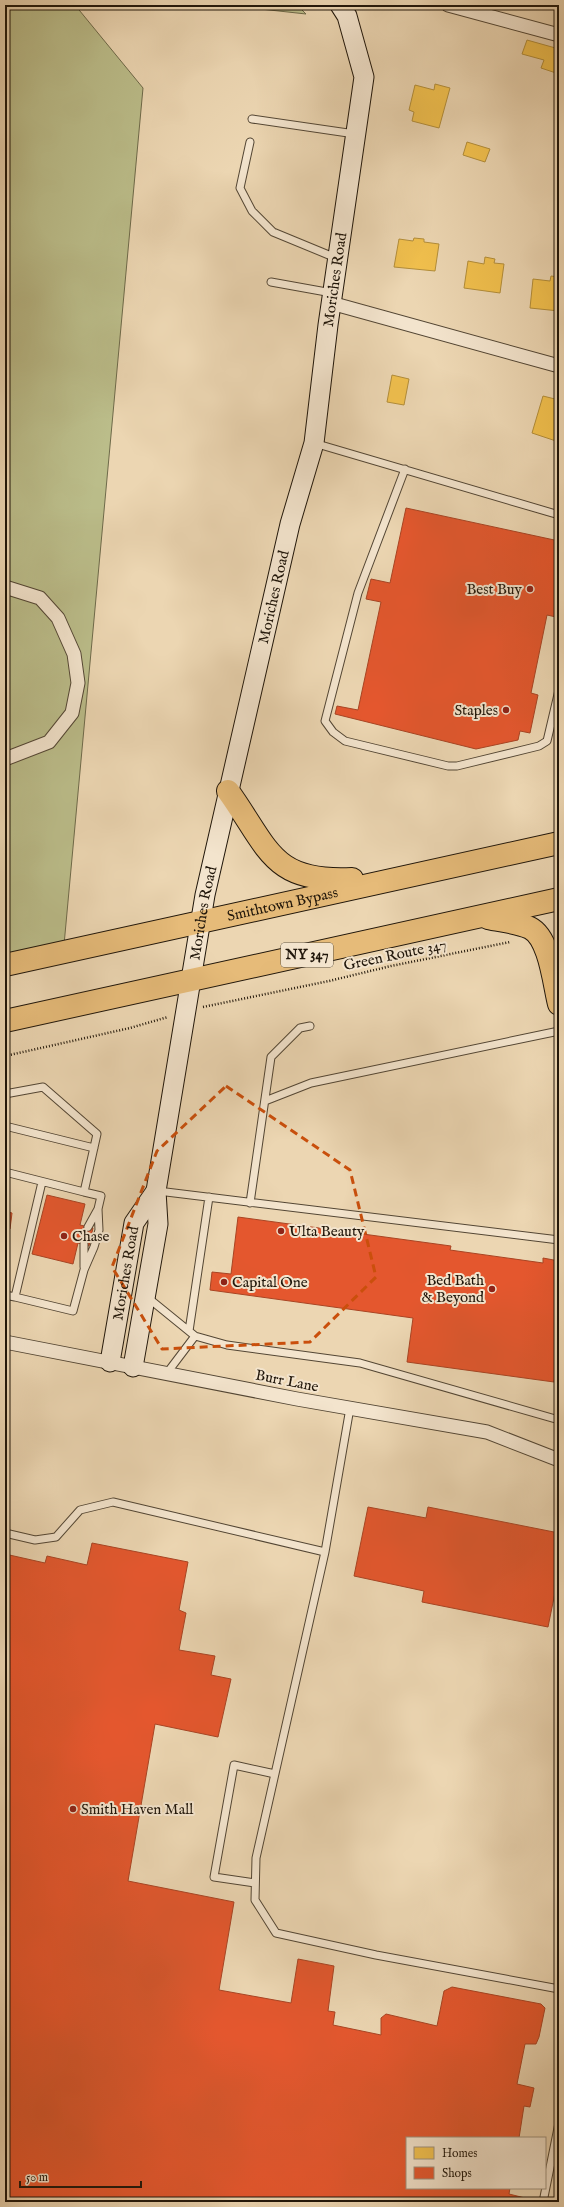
<svg xmlns="http://www.w3.org/2000/svg" width="564" height="2207" font-family="'IM FELL English',serif">
	<style>
		.green { fill: #bbbd8a; stroke: #6e6a4a }
		.homes { fill: #f2c14e; stroke: #b38e3a }
		.shops { fill: #e4572e; stroke: #a94423 }
		.lines { fill: none; stroke-linecap: round; stroke-linejoin: round }
		.service-casing { stroke: #534634; stroke-width: 9 }
		.minor-casing { stroke: #534634; stroke-width: 15 }
		.secondary-casing { stroke: #20160a; stroke-width: 21 }
		.trunk-casing { stroke: #20160a; stroke-width: 24 }
		.path { stroke: #20160a; stroke-width: 2.5; stroke-dasharray: 1 2; stroke-linecap: butt }
		.service { stroke: #f3e4cd; stroke-width: 7 }
		.minor { stroke: #f3e4cd; stroke-width: 13 }
		.secondary { stroke: #f3e4cd; stroke-width: 19 }
		.trunk { stroke: #e6bb79; stroke-width: 22 }
		.marked { fill: none; stroke: #ca4f0c; stroke-width: 3; stroke-dasharray: 8 5; stroke-linejoin: round }
		.poi-dot { fill: #8f2418; stroke: #f3e4cd; stroke-width: 1.5 }
		.labels { text-anchor: middle; dominant-baseline: central; stroke-width: 4; stroke-linejoin: round; paint-order: stroke }
		.shield { fill: #f3e4cd; stroke: #5f5444; stroke-width: 1 }
		.shield-label { font-size: 14px; font-weight: bold; fill: #20160a }
		.street-label { font-size: 15px; fill: #20160a; stroke: #f3e4cd }
		.poi-label { font-size: 15px; fill: #20160a; stroke: #f3e4cd; text-anchor: start }
	</style>
	<rect width="100%" height="100%" fill="#ecd6b2"/>
	<filter id="stains"><feTurbulence type="fractalNoise" baseFrequency=".005" numOctaves="4"/><feColorMatrix values="0 0 0 0 .2 0 0 0 0 .09 0 0 0 0 .02 0 0 0 .5 -.17"/></filter>
	<radialGradient id="worn" r=".72"><stop offset=".6" stop-color="#630" stop-opacity="0"/><stop offset="1" stop-color="#630" stop-opacity=".3"/></radialGradient>
	<path class="green" d="M5 5H75L143 88 64 945 5 960Z
		M224 5H297L306 14Z"/>
	<path class="homes" d="M527 40 559 49 556 73 541 68 544 60 522 54Z
		M435 84 450 88 439 128 412 121 414 112 409 110 415 85 434 90Z
		M467 142 490 149 485 162 463 155Z
		M414 238 424 239V242L439 244 435 271 394 267 399 239 413 241Z
		M485 257 495 259 494 263 504 264 500 293 464 288 468 261 484 264Z
		M551 276 559 277V311L530 308 533 279 550 281Z
		M392 375 409 379 404 405 387 402Z
		M543 396 559 400V442L532 433Z"/>
	<path class="shops" d="M406 508 559 541V601L556 617 547 615 531 693 538 695 530 733 520 731 518 740 476 749 335 714 337 706 358 710 381 602 366 599 371 579 390 583Z
		M47 1195 85 1204 80 1225 93 1228 89 1246 78 1243 73 1264 32 1254Z
		M5 1211 12 1213 10 1229 5 1228Z
		M238 1217 451 1246 450 1250 543 1263V1258L559 1261V1362L557 1361 554 1382 407 1362 413 1318 210 1290 212 1272 231 1274Z
		M368 1507 426 1518 428 1507 559 1533V1573L548 1627 422 1602 424 1591 354 1576Z
		M92 1543 188 1562 179 1610 186 1613 179 1650 215 1656 211 1675 231 1679 218 1737 155 1724 128 1881 234 1902 219 1990 291 2003 298 1959 334 1966 328 2011 335 2012 333 2025 381 2035V2018L386 2014 437 2026 444 1991 452 1987 541 2004 545 2008 539 2037 536 2044H525L517 2084 534 2088 530 2107 524 2106 519 2138H407V2188H510L509 2194 525 2198V2202H5V1554L45 1563 47 1556 87 1565Z"/>
	<g class="lines">
		<defs>
			<path id="service" d="M252 119 355 134
				M250 142 240 188 252 211 273 232 336 258
				M271 282 332 293
				M314 443 559 515
				M405 469 358 593 325 721 333 732 345 741 448 766H457L539 746 547 741 559 690
				M5 1094 43 1087 97 1134 84 1192 5 1172
				M265 1101 311 1083 559 1031
				M5 1126 94 1148
				M158 1191 559 1240
				M250 1203 271 1057 300 1028 310 1026
				M88 1227 98 1209
				M84 1267V1244
				M5 1295 15 1297 42 1182
				M15 1297 73 1311 84 1270 94 1247 99 1230 98 1209 101 1196 84 1192
				M147 1297 195 1336 227 1345 360 1363 559 1420
				M189 1331 209 1197
				M167 1373 195 1336
				M350 1408 325 1552 256 1858 255 1900 276 1933 376 1955 559 1989
				M5 1533 35 1540 56 1537 80 1510 113 1502 325 1552
				M255 1883 214 1877 234 1765 275 1774
				M543 2202 559 2123"/>
			<path id="minor" d="M448 5 559 35
				M331 303 559 366
				M5 587 40 598 58 618 74 654 78 683 72 713 49 742 5 759
				M5 1342 297 1399 487 1432 559 1460"/>
			<g id="secondary">
				<path id="s1" d="M110 1362 134 1223 156 1191"/>
				<path id="s2" d="M133 1367 158 1224 156 1191 205 895 290 524 314 443 328 325 364 77 347 16 340 5"/>
			</g>
			<g id="trunk">
				<path d="M228 791C269 848 271 883 352 879"/>
				<path d="M488 918C501 921 518 922 530 928 550 938 554 985 559 1004"/>
				<path id="s3" d="M5 965 559 843"/>
				<path d="M5 1021 559 899"/>
			</g>
		</defs>
		<use href="#service" class="service-casing"/>
		<use href="#minor" class="minor-casing"/>
		<use href="#secondary" class="secondary-casing"/>
		<use href="#trunk" class="trunk-casing"/>
		<path class="path" d="M203 1007 329 981 391 966 510 942
			M5 1056 130 1028 168 1017
			M5 1796 9 1797"/>
		<use href="#service" class="service"/>
		<use href="#minor" class="minor"/>
		<use href="#secondary" class="secondary"/>
		<use href="#trunk" class="trunk"/>
	</g>
	<path class="marked" d="M226 1086 350 1170 376 1277 310 1342 162 1349 112 1267 157 1151Z"/>
	<g class="poi-dot">
		<circle cx="530" cy="589" r="4"/>
		<circle cx="506" cy="710" r="4"/>
		<circle cx="281" cy="1231" r="4"/>
		<circle cx="64" cy="1236" r="4"/>
		<circle cx="224" cy="1282" r="4"/>
		<circle cx="492" cy="1289" r="4"/>
		<circle cx="73" cy="1809" r="4"/>
	</g>
	<g class="labels">
		<rect class="shield" x="281" y="943" width="52" height="24" rx="3"/>
		<g class="shield-label">
			<text x="307" y="955">NY 347</text>
		</g>
		<g class="street-label">
			<text stroke="none"><textPath href="#s2" startOffset="1108">Moriches Road</textPath></text>
			<text stroke="none"><textPath href="#s2" startOffset="784">Moriches Road</textPath></text>
			<text stroke="none"><textPath href="#s3" startOffset="284">Smithtown Bypass</textPath></text>
			<text stroke="none"><textPath href="#s2" startOffset="460">Moriches Road</textPath></text>
			<text transform="translate(395 955) rotate(-12)">Green Route 347</text>
			<text stroke="none"><textPath href="#s1" startOffset="90">Moriches Road</textPath></text>
			<text transform="translate(287 1381) rotate(11)">Burr Lane</text>
		</g>
		<g class="poi-label">
			<text x="522" y="589" text-anchor="end">Best Buy</text>
			<text x="498" y="710" text-anchor="end">Staples</text>
			<text x="289" y="1231">Ulta Beauty</text>
			<text x="72" y="1236">Chase</text>
			<text x="484" y="1280" text-anchor="end">Bed Bath<tspan x="484" dy="17">&amp; Beyond</tspan></text>
			<text x="232" y="1282">Capital One</text>
			<text x="81" y="1809">Smith Haven Mall</text>
		</g>
	</g>
	<rect width="564" height="2207" fill="none" stroke="#ecd6b2" stroke-width="20"/>
	<rect x="6" y="6" width="552" height="2195" fill="none" stroke="#20160a" stroke-width="2"/>
	<rect x="10" y="10" width="544" height="2187" fill="none" stroke="#20160a"/>
	<rect x="406" y="2137" width="140" height="52" fill="#f3e4cd" stroke="#9f927f"/>
	<rect x="414" y="2147" width="20" height="12" fill="#f2c14e" stroke="#9f927f"/>
	<text x="442" y="2157" font-size="12" fill="#20160a">Homes</text>
	<rect x="414" y="2167" width="20" height="12" fill="#e4572e" stroke="#9f927f"/>
	<text x="442" y="2177" font-size="12" fill="#20160a">Shops</text>
	<path d="M20 2181v6h121v-6" fill="none" stroke="#20160a" stroke-width="2"/>
	<text x="26" y="2181" font-size="12" fill="#20160a" stroke="#f3e4cd" stroke-width="3" paint-order="stroke">50 m</text>
	<rect width="100%" height="100%" filter="url(#stains)"/>
	<rect width="100%" height="100%" fill="url(#worn)"/>
</svg>
